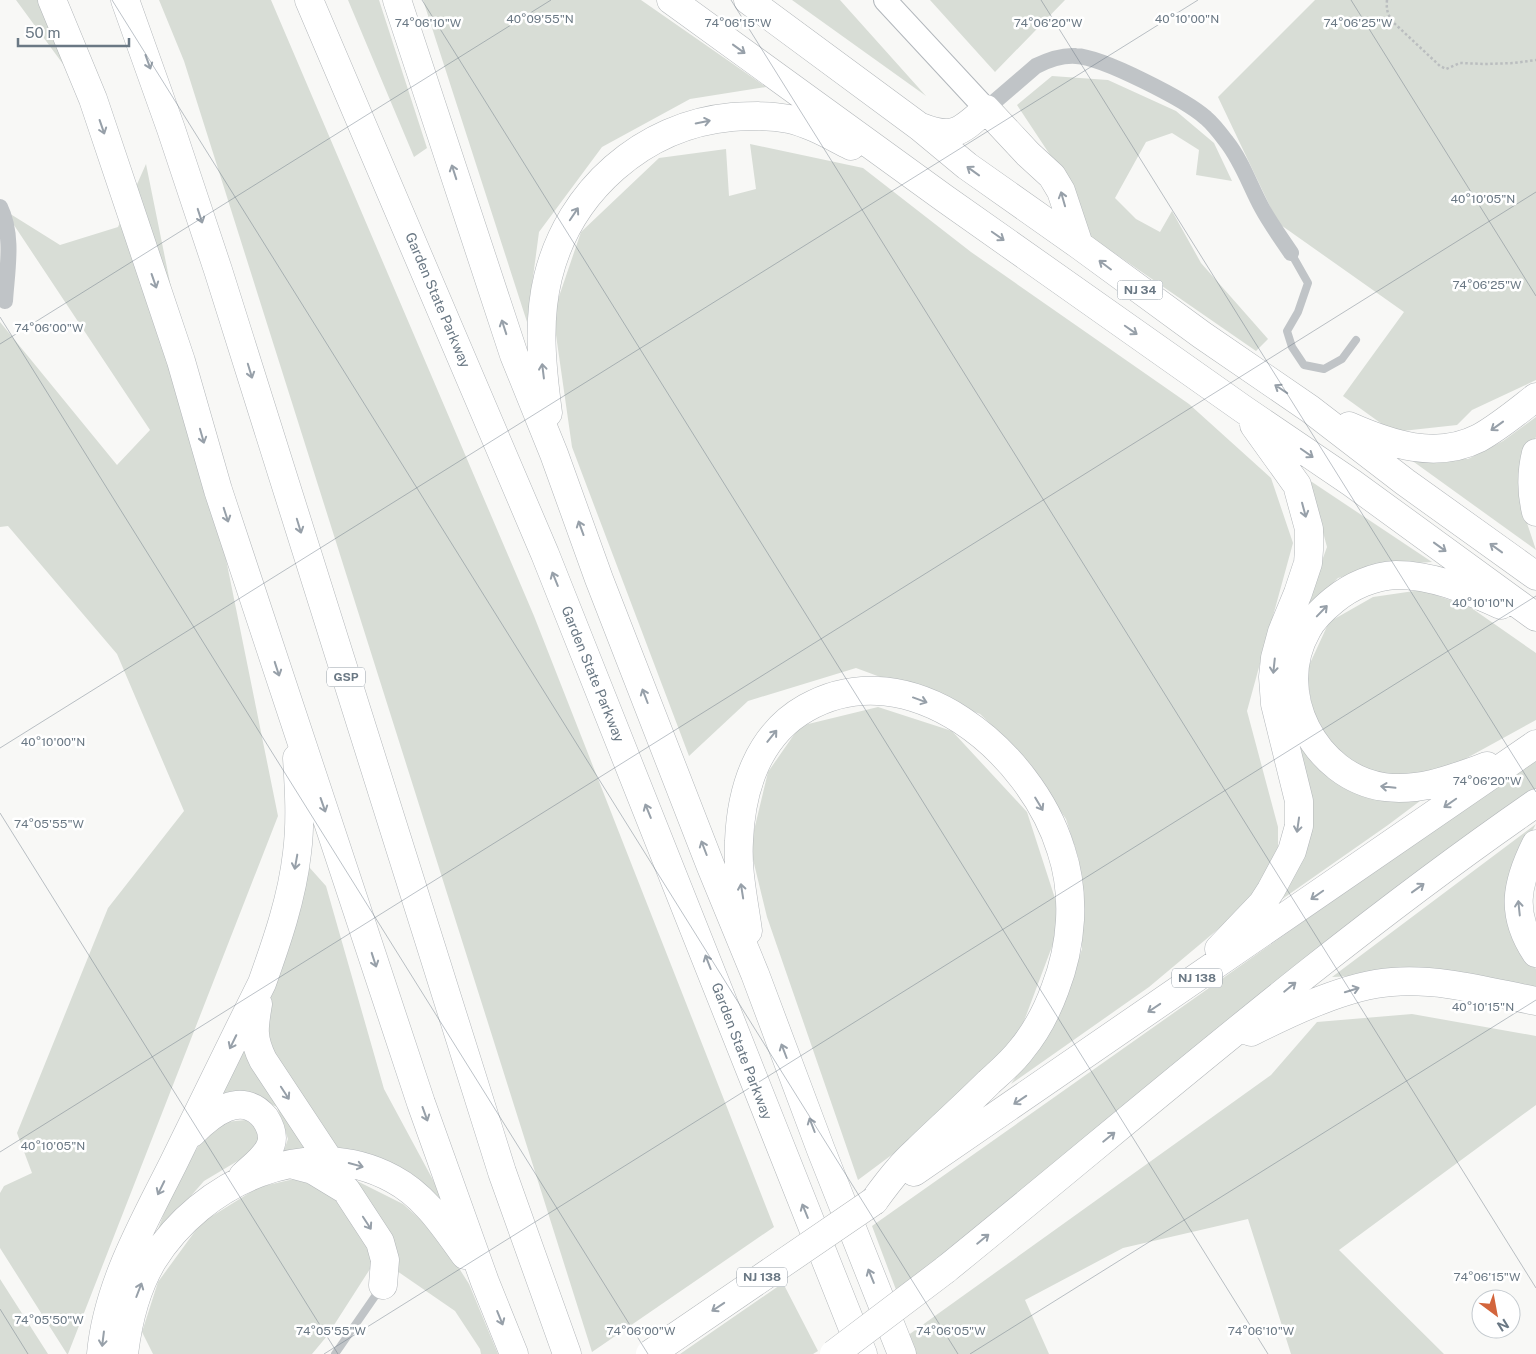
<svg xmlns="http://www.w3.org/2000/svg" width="1536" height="1354" font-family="'Public Sans',sans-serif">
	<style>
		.green { fill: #d8ddd6 }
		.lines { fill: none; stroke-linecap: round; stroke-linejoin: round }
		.secondary-casing { stroke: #b2b7bc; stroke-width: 24 }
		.highway-casing { stroke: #b3b7ba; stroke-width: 29 }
		.path { stroke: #babdbf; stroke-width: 2.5; stroke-dasharray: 2.5 2.5; stroke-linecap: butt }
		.lane { stroke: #c0c4c7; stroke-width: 8 }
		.street { stroke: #c0c4c7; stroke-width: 16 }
		.secondary { stroke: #fff; stroke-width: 22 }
		.highway { stroke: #fff; stroke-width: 28 }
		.highway-bridge-casing { stroke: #b3b7ba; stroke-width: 29; stroke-linecap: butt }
		.highway-bridge { stroke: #fff; stroke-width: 28 }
		.oneway { stroke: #97a0a9 }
		.ticks { fill: none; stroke: #6a7884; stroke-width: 1; stroke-opacity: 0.45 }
		.labels { text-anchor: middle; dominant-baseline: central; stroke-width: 5; stroke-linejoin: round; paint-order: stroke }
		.shield { fill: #fff; stroke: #97a0a9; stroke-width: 1 }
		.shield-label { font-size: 12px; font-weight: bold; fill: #6a7884 }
		.street-label { font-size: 14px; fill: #6a7884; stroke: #fff }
		.ticks-label { font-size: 12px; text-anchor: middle; fill: #6a7884; stroke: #fff; stroke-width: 5; stroke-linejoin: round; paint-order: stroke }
	</style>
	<rect width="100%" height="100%" fill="#f8f8f6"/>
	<path class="green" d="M16 0H40L71 75Z
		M159 0H271L534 616 774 1227 592 1352 184 61Z
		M348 0H379L427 148 414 157Z
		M423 0H641L766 87 690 99 602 147 539 232 527 322Z
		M792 0H840L926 96Z
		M930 0H1065L995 72Z
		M1315 0H1536V380L1472 410 1457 425 1393 432 1343 396 1404 312 1278 223 1218 97Z
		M1052 76 1108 80 1176 111 1214 143 1232 181 1196 175 1199 150 1172 133 1146 142 1115 198 1136 219 1160 232 1172 211 1201 263 1268 339 1256 351 1081 230 1076 194 1017 105Z
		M750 144 863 168 971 252 1189 404 1271 478 1293 543 1247 711 1278 827V879L1149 987 1011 1084 1062 1008 1082 949 1079 860 1066 819 1018 750 980 714 856 668 748 701 689 756 572 447 553 314 581 232 659 158 726 149 729 196 756 189Z
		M146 164 278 816 68 1354H67L0 1248V1193L4 1186 32 1173 17 1133 108 908 184 811 117 654 8 526 0 527V322L117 465 150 430 4 210 60 245 118 227Z
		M1536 417V437L1525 456 1519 499 1536 550 1407 457 1468 459 1503 441Z
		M1309 480 1432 562 1385 565 1338 578 1302 615 1327 547Z
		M1421 590 1470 607 1536 653V720L1465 759 1432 773 1390 780 1348 764 1315 724 1306 672 1329 622 1373 597Z
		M878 707 952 731 1027 812 1062 920 1018 1037 952 1110 858 1180 767 917 750 847 768 772 800 726Z
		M1291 730 1420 801 1388 825 1278 902 1290 875Z
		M1536 757V794L898 1295 872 1226Z
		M1536 824 1510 872 1526 957 1536 969V990L1429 973 1332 977Z
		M309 867 326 886 384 1089 454 1219 334 1154 268 1050 263 1019Z
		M1412 1014 1536 1036V1105L1339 1250 1444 1354H1291L1248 1219 1123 1248 1025 1300 1049 1354H916L907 1336 1271 1075 1317 1022Z
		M245 1041 317 1154 282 1156 288 1139 277 1107 243 1091 214 1104Z
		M246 1120 262 1133 256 1150 204 1181 155 1237 175 1184 204 1137 225 1122Z
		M303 1177 331 1187 377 1258 327 1336 312 1354H153L142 1332 158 1282 201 1223 259 1187Z
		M353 1179 403 1204 438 1235 469 1284 498 1354H481L480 1349 455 1311 397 1271Z
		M0 1279 48 1354H0Z
		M783 1283 818 1351 813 1354H680Z"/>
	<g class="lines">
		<defs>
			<path id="secondary" d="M885 0 986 109"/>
			<path id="highway" d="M52 0 93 99 181 361 218 490 421 1103 485 1282 514 1354
				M125 0 171 129 218 270 502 1172 567 1354
				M309 0 545 554 863 1354
				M397 0 514 355 554 454 599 579 711 867 755 974 821 1150 902 1354
				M671 0 944 198 1243 409 1352 483 1536 617
				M748 0 920 127 967 166 1079 245 1202 335 1310 409 1405 482 1536 576
				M921 127C954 140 961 131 986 109L1028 154 1052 176 1061 191 1079 245
				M548 413C542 368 537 322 548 277 569 191 643 125 732 117 751 116 770 115 789 119 811 124 831 136 851 146
				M1349 426C1390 444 1436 460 1479 438 1499 427 1518 411 1536 397
				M1536 453C1531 473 1531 492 1536 512
				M1487 766C1454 778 1420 792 1384 787 1315 777 1271 693 1307 630 1313 618 1323 609 1334 600 1351 586 1374 576 1396 575 1434 575 1467 590 1501 605
				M1536 844C1516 884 1510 914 1536 953
				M748 931C744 901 737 871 739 841 741 789 758 735 806 708 910 649 1031 752 1061 850 1076 895 1072 945 1055 989 1047 1011 1036 1032 1021 1050 1012 1062 1000 1072 989 1082 969 1102 948 1121 927 1141 918 1150 907 1159 899 1169 890 1179 882 1190 874 1201
				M1219 949 1262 904 1271 890 1292 851 1299 826V801L1275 704 1273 677 1275 658 1282 632 1298 593 1308 563 1309 550V529L1297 485 1254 425
				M258 1004C254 1027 252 1038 263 1060L329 1160
				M1251 1032C1291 1012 1347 985 1392 982 1440 978 1489 992 1536 1001
				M192 1133C211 1114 241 1089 265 1118 270 1126 274 1135 271 1144 267 1157 252 1167 243 1176
				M294 1165 313 1170 346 1190 380 1242 385 1260 383 1285
				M914 1172 1536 744
				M945 1270C1140 1112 1329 946 1536 803
				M101 1354C107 1286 143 1224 173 1164 203 1103 232 1043 262 983 277 941 292 898 297 853 301 822 299 789 297 758
				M124 1354C128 1321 136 1288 153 1260 201 1183 307 1132 393 1179 425 1196 444 1226 465 1255"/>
		</defs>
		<use href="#secondary" class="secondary-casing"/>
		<use href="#highway" class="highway-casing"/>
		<path class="path" d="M1387 0C1386 10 1388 16 1394 23L1440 66 1446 69 1460 63 1485 64 1514 63 1536 60"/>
		<path class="lane" d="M1291 253 1308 283 1298 312 1287 331 1292 347 1304 365 1324 369 1342 359 1356 340
			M335 1354 380 1289"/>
		<path class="street" d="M986 109 1036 66C1048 60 1062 55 1076 56 1102 57 1186 100 1206 118 1213 124 1220 133 1226 141 1242 161 1250 186 1262 208 1270 223 1281 238 1291 253
			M0 207C14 236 7 270 5 301"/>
		<use href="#secondary" class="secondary"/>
		<use href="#highway" class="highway"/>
		<defs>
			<path id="highway-bridge" d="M650 1354 874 1201
				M834 1354 945 1270"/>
		</defs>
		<use href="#highway-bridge" class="highway-bridge-casing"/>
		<use href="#highway-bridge" class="highway-bridge"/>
	</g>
	<defs><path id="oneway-shaft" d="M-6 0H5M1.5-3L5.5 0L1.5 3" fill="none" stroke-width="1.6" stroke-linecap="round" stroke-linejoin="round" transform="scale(1.25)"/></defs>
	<g class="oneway">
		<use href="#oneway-shaft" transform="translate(739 49) rotate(36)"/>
		<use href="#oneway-shaft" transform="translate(148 62) rotate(70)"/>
		<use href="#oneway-shaft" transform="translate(703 122) rotate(-11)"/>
		<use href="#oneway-shaft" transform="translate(102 127) rotate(71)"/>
		<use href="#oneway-shaft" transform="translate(973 171) rotate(-144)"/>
		<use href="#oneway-shaft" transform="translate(454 172) rotate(-108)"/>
		<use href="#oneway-shaft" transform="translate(1063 199) rotate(-106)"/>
		<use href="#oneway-shaft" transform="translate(574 214) rotate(-56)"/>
		<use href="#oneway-shaft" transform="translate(200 216) rotate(72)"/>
		<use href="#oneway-shaft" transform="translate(998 236) rotate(35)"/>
		<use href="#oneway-shaft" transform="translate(1105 265) rotate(-143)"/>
		<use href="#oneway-shaft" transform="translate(154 281) rotate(71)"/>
		<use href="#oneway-shaft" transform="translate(504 327) rotate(-108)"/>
		<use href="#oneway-shaft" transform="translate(1131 330) rotate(35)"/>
		<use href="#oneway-shaft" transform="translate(250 371) rotate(73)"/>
		<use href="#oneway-shaft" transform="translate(543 371) rotate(-97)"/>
		<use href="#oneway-shaft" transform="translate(1281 389) rotate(-146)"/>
		<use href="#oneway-shaft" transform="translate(1497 426) rotate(144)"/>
		<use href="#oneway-shaft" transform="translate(202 436) rotate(74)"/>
		<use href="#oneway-shaft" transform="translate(1307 453) rotate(35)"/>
		<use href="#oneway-shaft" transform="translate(1304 510) rotate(75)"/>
		<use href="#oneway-shaft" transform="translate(226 515) rotate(72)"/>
		<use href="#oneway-shaft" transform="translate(299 526) rotate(73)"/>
		<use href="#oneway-shaft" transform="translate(581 528) rotate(-110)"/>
		<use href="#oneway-shaft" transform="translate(1440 547) rotate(36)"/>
		<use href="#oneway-shaft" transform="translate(1496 548) rotate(-144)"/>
		<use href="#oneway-shaft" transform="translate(555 579) rotate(-112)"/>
		<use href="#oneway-shaft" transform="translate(1322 611) rotate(-46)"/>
		<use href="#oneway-shaft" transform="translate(1274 666) rotate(96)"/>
		<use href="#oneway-shaft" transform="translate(277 669) rotate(72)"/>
		<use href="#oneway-shaft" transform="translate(645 696) rotate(-111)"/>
		<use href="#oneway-shaft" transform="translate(920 700) rotate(20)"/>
		<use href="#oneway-shaft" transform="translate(772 736) rotate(-51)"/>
		<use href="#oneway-shaft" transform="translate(1388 787) rotate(-174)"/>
		<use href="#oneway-shaft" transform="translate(1450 803) rotate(145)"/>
		<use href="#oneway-shaft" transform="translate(1039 804) rotate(59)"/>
		<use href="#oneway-shaft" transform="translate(323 805) rotate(71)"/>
		<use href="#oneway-shaft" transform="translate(648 811) rotate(-112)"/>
		<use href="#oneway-shaft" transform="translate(1298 825) rotate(98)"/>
		<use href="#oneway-shaft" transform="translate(704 848) rotate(-111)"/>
		<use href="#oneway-shaft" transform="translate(296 862) rotate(100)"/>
		<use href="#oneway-shaft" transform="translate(1418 888) rotate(-36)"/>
		<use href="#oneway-shaft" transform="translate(742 891) rotate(-99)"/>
		<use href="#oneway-shaft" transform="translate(1317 895) rotate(145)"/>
		<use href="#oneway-shaft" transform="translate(1519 908) rotate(-96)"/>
		<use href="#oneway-shaft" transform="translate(374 960) rotate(72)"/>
		<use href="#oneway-shaft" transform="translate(708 962) rotate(-111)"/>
		<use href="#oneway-shaft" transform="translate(1290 987) rotate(-39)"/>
		<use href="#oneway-shaft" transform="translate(1352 990) rotate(-17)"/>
		<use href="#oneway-shaft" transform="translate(1154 1008) rotate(146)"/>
		<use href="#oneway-shaft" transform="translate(233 1042) rotate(116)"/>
		<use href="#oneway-shaft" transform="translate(784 1051) rotate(-111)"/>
		<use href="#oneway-shaft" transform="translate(285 1093) rotate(57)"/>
		<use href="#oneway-shaft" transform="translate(1020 1100) rotate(146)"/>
		<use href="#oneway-shaft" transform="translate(425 1114) rotate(70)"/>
		<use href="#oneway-shaft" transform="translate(812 1125) rotate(-111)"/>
		<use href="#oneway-shaft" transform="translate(1109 1137) rotate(-39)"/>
		<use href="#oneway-shaft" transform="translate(356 1165) rotate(15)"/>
		<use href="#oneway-shaft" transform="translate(161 1188) rotate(116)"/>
		<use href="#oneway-shaft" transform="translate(805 1211) rotate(-112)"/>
		<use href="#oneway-shaft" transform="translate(367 1223) rotate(57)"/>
		<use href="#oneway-shaft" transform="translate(983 1239) rotate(-39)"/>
		<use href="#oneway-shaft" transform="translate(871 1276) rotate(-112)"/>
		<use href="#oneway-shaft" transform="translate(139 1290) rotate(-69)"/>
		<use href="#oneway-shaft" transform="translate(718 1307) rotate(146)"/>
		<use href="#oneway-shaft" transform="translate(500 1318) rotate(68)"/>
		<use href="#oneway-shaft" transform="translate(103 1339) rotate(97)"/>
	</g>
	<path class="ticks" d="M112 0 958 1354M422 0 1268 1354M731 0 1536 1288M1041 0 1536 792M1351 0 1536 296M0 317 648 1354M0 344 551 0M0 748 1198 0M0 813 338 1354M0 1152 1536 192M0 1309 28 1354M324 1354 1536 596M970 1354 1536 1000"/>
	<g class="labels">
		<g class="shield">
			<rect x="1117.5" y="280.5" width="45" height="19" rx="4"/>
			<rect x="327" y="667.5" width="38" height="19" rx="4"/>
			<rect x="1172" y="968.5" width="50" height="19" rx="4"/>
			<rect x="737" y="1267.5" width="50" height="19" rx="4"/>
		</g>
		<g class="shield-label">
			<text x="1140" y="290">NJ 34</text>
			<text x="346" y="677">GSP</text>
			<text x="1197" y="978">NJ 138</text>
			<text x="762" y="1277">NJ 138</text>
		</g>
		<g class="street-label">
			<text transform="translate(438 300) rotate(67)">Garden State Parkway</text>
			<text transform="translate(593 674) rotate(68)">Garden State Parkway</text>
			<text transform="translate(742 1051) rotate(69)">Garden State Parkway</text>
		</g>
	</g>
	<g class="ticks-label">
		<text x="540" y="23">40°09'55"N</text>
		<text x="1187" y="23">40°10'00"N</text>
		<text x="428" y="27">74°06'10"W</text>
		<text x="738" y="27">74°06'15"W</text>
		<text x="1048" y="27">74°06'20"W</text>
		<text x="1358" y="27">74°06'25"W</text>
		<text x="1483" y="203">40°10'05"N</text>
		<text x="1487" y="289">74°06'25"W</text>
		<text x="49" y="332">74°06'00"W</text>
		<text x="1483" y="607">40°10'10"N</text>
		<text x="53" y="746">40°10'00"N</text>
		<text x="1487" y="785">74°06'20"W</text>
		<text x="49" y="828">74°05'55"W</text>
		<text x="1483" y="1011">40°10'15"N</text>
		<text x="53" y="1150">40°10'05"N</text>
		<text x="1487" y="1281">74°06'15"W</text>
		<text x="49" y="1324">74°05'50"W</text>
		<text x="331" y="1335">74°05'55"W</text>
		<text x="641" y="1335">74°06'00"W</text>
		<text x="951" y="1335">74°06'05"W</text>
		<text x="1261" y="1335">74°06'10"W</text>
	</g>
	<g transform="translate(1496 1314) rotate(148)"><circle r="24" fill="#ffffff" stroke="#c3c9ce"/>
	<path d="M0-4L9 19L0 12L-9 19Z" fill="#d3653c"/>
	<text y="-8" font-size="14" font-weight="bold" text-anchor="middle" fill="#6a7884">N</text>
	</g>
	<path d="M18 38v8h111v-8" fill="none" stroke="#6a7884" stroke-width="2.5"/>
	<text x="25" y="38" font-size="15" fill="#6a7884" stroke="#ffffff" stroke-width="4" paint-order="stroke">50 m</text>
</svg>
